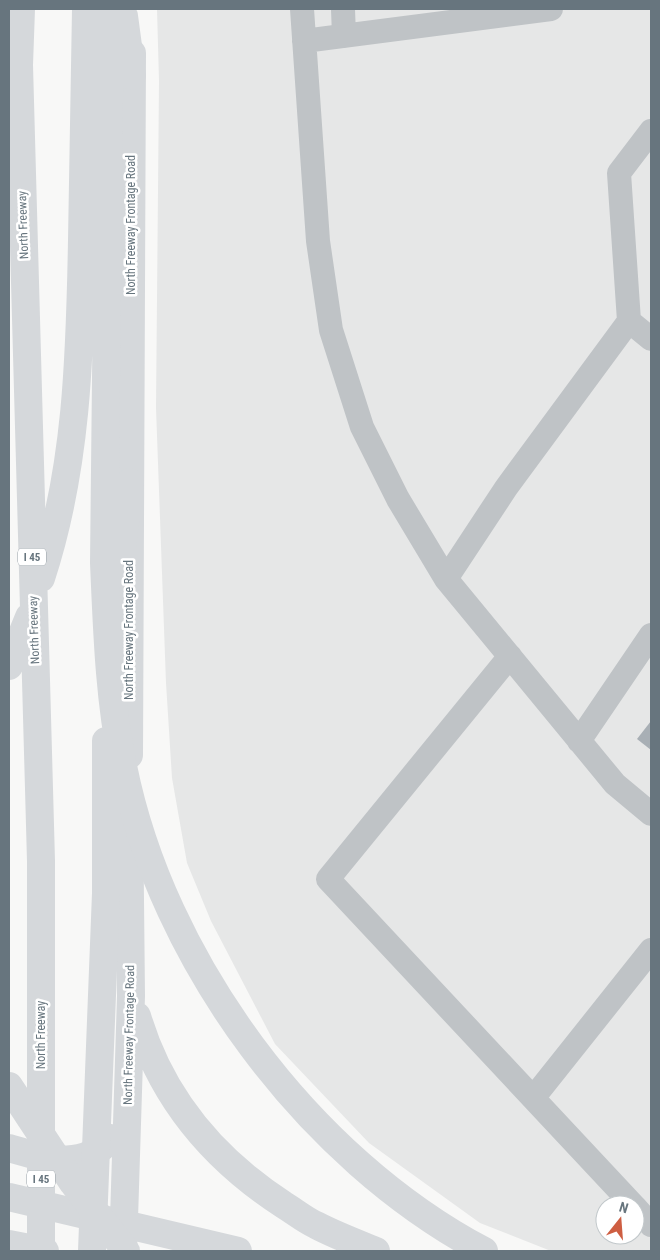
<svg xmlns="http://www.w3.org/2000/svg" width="660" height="1260" font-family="'Roboto Condensed',sans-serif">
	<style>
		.built { fill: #e6e7e7; fill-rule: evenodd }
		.building { fill: #a8afb5 }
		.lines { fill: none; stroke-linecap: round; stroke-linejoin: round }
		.minor { stroke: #bfc3c6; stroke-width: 24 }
		.major { stroke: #d5d8db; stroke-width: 28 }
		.highway { stroke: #d5d8db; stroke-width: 28 }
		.labels { text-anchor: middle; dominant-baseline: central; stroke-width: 5; stroke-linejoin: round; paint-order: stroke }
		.shield { fill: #fff; stroke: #959ea5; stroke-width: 1 }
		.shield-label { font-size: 11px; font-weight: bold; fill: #67757e }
		.street-label { font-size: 12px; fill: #67757e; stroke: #fff }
	</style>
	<rect width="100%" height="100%" fill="#f8f8f7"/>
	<path class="built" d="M157 9H651V1251H551L480 1223 369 1143 275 1044 211 921 187 863 172 778 166 683 156 408 159 81ZM605 1205H635V1235H605Z"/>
	<path class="building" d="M651 721V750L637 739Z"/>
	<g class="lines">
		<path class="minor" d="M302 9 318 241 331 330 362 427 398 499 446 579 615 784 651 814
			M343 9 344 36
			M304 41 551 9
			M651 131 619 173 629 321 651 339
			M446 579 506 488 629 321
			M510 656 328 879 633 1205
			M579 741 651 635
			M534 1097 651 950
			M635 1207 651 1225"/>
		<path class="major" d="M129 755 132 53
			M137 1016C161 1097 213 1159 284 1205 294 1211 305 1220 316 1225 335 1235 356 1243 376 1251
			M9 1148C45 1158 83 1172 111 1138
			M9 1197 238 1251
			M123 1251 131 996 129 805"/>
		<path class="highway" d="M21 9 19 65 41 861V1251
			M110 9 104 563C107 631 109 699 123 766 162 961 308 1158 484 1251
			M124 16 132 76
			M119 571 130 482
			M41 578C77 469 80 355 82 240 83 163 84 86 86 9
			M9 666 29 617
			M9 1086 73 1183 126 1251
			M9 1244 45 1251
			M92 1251 106 893V741"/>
	</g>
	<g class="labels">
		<g class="shield">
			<rect x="18" y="548.5" width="28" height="17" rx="4"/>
			<rect x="27" y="1170.5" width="28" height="17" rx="4"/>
		</g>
		<g class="shield-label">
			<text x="32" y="557">I 45</text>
			<text x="41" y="1179">I 45</text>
		</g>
		<g class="street-label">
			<text transform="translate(23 225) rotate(-92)">North Freeway</text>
			<text transform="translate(131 225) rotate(-90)">North Freeway Frontage Road</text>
			<text transform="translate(34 630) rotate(-92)">North Freeway</text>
			<text transform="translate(129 630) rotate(-90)">North Freeway Frontage Road</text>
			<text transform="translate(41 1035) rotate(-90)">North Freeway</text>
			<text transform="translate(129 1035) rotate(-89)">North Freeway Frontage Road</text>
		</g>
	</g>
	<rect width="660" height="1260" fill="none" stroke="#67757e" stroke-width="20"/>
	<g transform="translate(620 1220) rotate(17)"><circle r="24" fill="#ffffff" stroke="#c2c8cb"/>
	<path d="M0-4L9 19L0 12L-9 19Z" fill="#ce5e42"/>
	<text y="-8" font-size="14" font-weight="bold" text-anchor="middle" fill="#67757e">N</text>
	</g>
</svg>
